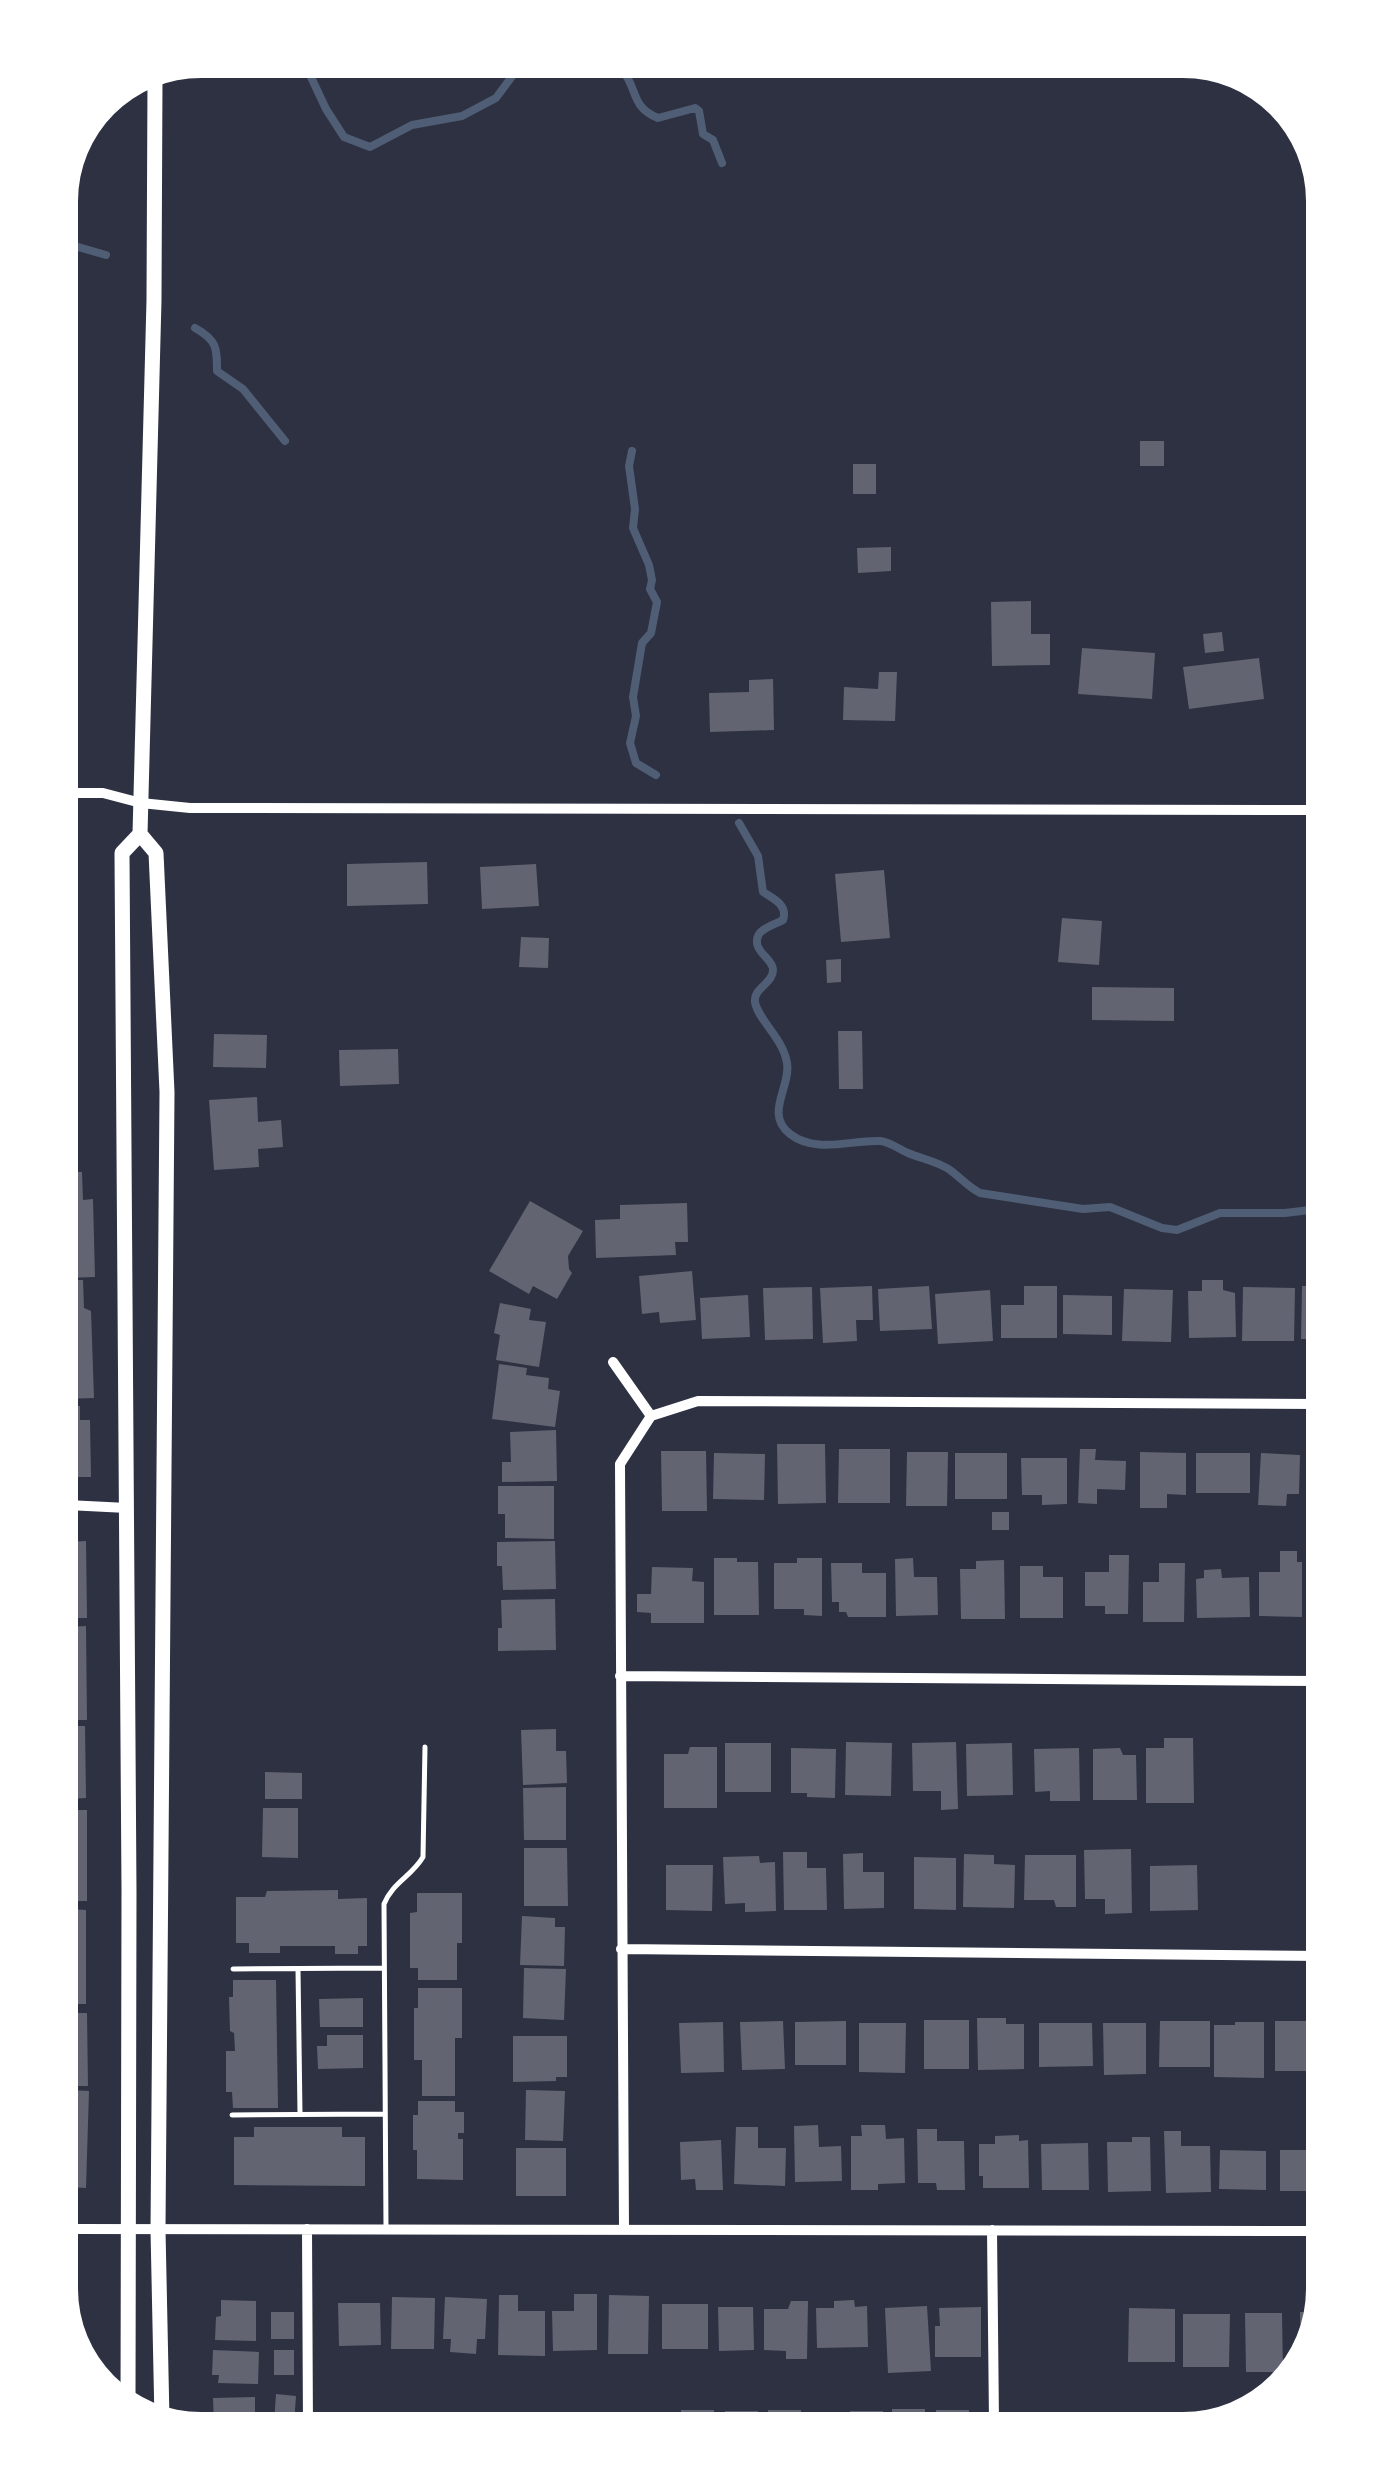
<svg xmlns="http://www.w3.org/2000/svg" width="1384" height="2490" font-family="Quicksand,sans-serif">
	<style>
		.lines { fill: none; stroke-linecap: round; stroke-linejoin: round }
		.stream { stroke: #4f5d75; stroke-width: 8 }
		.building { fill: #626471 }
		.service { stroke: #fff; stroke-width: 5 }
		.minor { stroke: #fff; stroke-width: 10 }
		.secondary { stroke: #fff; stroke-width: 15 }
	</style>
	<rect width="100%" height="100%" fill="#2d3142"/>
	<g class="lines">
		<path class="stream" d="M303 60 326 109 344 137 370 147 412 125 462 116 496 98 524 60
			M609 60C610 61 622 70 623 71 638 90 631 107 658 118L695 108 699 111 703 134 713 140 722 163
			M61 242 106 255
			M195 328C217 340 217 348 217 371L243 389 285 441
			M632 451 629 466 635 509 633 528 649 565 652 580 650 589 657 602 651 633 642 643 633 697 636 716 630 743 636 763 656 775
			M739 823 758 856 763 892C774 899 788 905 783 920 776 924 761 928 758 936 752 951 772 958 773 969 774 983 753 988 755 1002 758 1020 783 1038 787 1063 791 1087 764 1114 790 1134 816 1154 850 1140 880 1141 891 1142 898 1149 908 1153 922 1159 937 1161 950 1170 961 1178 968 1187 980 1193L1083 1209 1110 1207 1162 1228 1177 1230 1220 1213H1285L1318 1209"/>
	</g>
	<path class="building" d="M1140 441H1164V466H1140Z
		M853 464H876V494H853Z
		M891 547V571L858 573 857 548Z
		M1031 601V634H1050V665L992 666 991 602Z
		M1222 632 1224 651 1205 653 1203 634Z
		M1082 648 1155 653 1152 699 1078 694Z
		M1259 658 1264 699 1189 709 1183 667Z
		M879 672H897L895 721 843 720 844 687 878 689Z
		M773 679 774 730 710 732 709 693 749 692V680Z
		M427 862 428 904 347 906V864Z
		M536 864 539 906 482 909 480 867Z
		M884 870 890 938 841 942 835 874Z
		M1062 918 1102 921 1099 965 1058 962Z
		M521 937 549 938 548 968 519 967Z
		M841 959V982L827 983 826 960Z
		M1092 987 1174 988V1021L1092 1020Z
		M838 1031H862L863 1089H839Z
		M214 1034 267 1035 266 1068 213 1067Z
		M398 1049 399 1084 340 1086 339 1050Z
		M257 1097 258 1122 281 1120 283 1147 258 1149 259 1167 214 1170 209 1100Z
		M65 1172H82L83 1200 93 1199 95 1277 66 1278Z
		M530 1201 583 1231 568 1256 569 1269 572 1273 557 1299 533 1286 529 1294 489 1271Z
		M687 1203 688 1242H675L676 1255 596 1258 595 1220 620 1219V1205Z
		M692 1271 696 1320 660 1323 659 1312 642 1314 639 1276Z
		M66 1280H83L84 1308 91 1311 94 1398 66 1399Z
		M1202 1280H1223V1290L1235 1293 1236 1337 1189 1338 1188 1291H1202Z
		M872 1286 873 1320H856L857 1341 823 1343 820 1288Z
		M929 1286 932 1329 880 1331 878 1289Z
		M1024 1286H1057V1338H1001V1305H1024Z
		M1302 1286H1319V1339H1301Z
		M812 1287 813 1339 765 1340 763 1288Z
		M1243 1287 1295 1288 1294 1341H1242Z
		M1124 1289 1173 1290 1171 1342 1122 1341Z
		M990 1290 993 1341 938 1344 935 1294Z
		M748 1295 750 1337 702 1339 700 1298Z
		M1063 1295 1112 1296V1335L1063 1334Z
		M500 1303 531 1309 529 1320 546 1322 539 1367 496 1360 500 1335 494 1333Z
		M499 1364 527 1368 526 1375 549 1378 548 1389 560 1391 555 1427 492 1419Z
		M66 1406H80V1420H90L91 1477H67Z
		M556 1430 557 1481 502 1482V1462H511L510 1432Z
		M777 1444H825L826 1503 778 1504Z
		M839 1449H890V1503H838Z
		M1080 1449H1096L1095 1460 1126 1461 1125 1490 1097 1489V1504L1078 1503Z
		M661 1451H706L707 1511H662Z
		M907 1452H948L947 1506H906Z
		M1140 1452 1186 1453V1495L1167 1494V1508H1140Z
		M714 1453 765 1454 764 1500 713 1499Z
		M955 1453H1007V1499H955Z
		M1196 1453H1250V1493H1196Z
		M1261 1453 1300 1455 1299 1494H1287L1286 1506 1258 1505Z
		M1021 1458H1067V1504L1042 1505V1495H1022Z
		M498 1486H554V1539L505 1538V1514H498Z
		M992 1512H1009V1530H992Z
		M86 1541 87 1618H67V1542Z
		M555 1541 556 1589 503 1590 502 1566H497V1542Z
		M1280 1551H1297V1562H1302V1617L1259 1616V1572H1280Z
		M1109 1555H1129L1128 1614H1105V1606H1085V1572H1109Z
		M714 1558H737V1562H758L759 1615H714Z
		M797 1558H822V1616L804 1615V1609H774V1563H797Z
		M913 1558 914 1577H937L938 1615 896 1616 895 1559Z
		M1004 1560 1005 1619H961L960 1569H976V1561Z
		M831 1563H862V1573H886V1617H848L846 1612H839V1602H832Z
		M1159 1563H1185L1184 1622H1143V1582H1159Z
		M1020 1566H1043V1577H1063V1618H1020Z
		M652 1567 693 1568 692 1581 704 1582V1623H651V1613L637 1612V1594H651Z
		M1221 1569 1222 1578 1249 1577 1250 1617 1197 1618 1196 1579 1204 1578V1570Z
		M555 1599 556 1650 498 1651V1628H502L501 1600Z
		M86 1626 87 1720H68L67 1627Z
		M68 1726H85L86 1798 68 1799Z
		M556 1729V1751H566L567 1783 523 1785 521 1730Z
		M1164 1738H1193L1194 1803H1146V1748H1164Z
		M846 1742 892 1743 891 1796 845 1795Z
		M956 1742 958 1809 941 1810V1791H913L912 1743Z
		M725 1743H771V1792H725Z
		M1012 1743 1013 1795 967 1796 966 1744Z
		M690 1747H717V1808H664V1754H688Z
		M791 1748 836 1749 835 1798 807 1797V1793H791Z
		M1079 1748 1080 1801H1050V1791L1035 1792 1034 1749Z
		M1120 1748 1123 1755H1136L1137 1800H1093V1749Z
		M265 1772 302 1773V1799H265Z
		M566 1787V1840H524L523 1788Z
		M263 1808H298V1858L262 1857Z
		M68 1810H87V1901H69Z
		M524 1848H567L568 1906H524Z
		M1131 1849 1132 1913 1105 1914V1899H1085L1084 1850Z
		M783 1852H807V1868H826L827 1910H784Z
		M863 1853V1872H884V1908L844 1909 843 1854Z
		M964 1854 994 1855V1864L1015 1865 1014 1908 963 1907Z
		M1025 1855H1076V1907H1056L1054 1900H1024Z
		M759 1856 760 1863 775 1862 776 1911 745 1912V1903L725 1904 723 1857Z
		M914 1857 956 1858V1910L914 1909Z
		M666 1865H713L712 1911 666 1910Z
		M1197 1865 1198 1910 1150 1911V1866Z
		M338 1890V1899L367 1898V1946H358V1954H335V1946H280V1953H249V1943H236V1897H265L267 1891Z
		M417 1893H462V1943H457V1980H418V1968H410V1913L417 1912Z
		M69 1909 86 1910V2004H69Z
		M522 1916 555 1918V1927H565L564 1966 520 1965Z
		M524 1968 566 1969 564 2020 523 2018Z
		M233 1980H276L278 2108H233L232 2092H226V2051H235L234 2033 230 2031 229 1997H233Z
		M418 1988H462V2038H455V2096H422V2060H414V2008H418Z
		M363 1998V2027H320L319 1999Z
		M69 2013H87L88 2086H70Z
		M977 2018H1006V2024H1024V2069L978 2070Z
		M924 2020H969V2069H924Z
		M783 2021 785 2069 742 2070 740 2022Z
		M846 2021V2065H795V2022Z
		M1160 2021H1210V2067H1159Z
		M1275 2021H1322V2071H1275Z
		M723 2022 724 2072 681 2073 679 2023Z
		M1235 2022H1264V2078L1214 2077V2025H1235Z
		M859 2023H906L905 2073 859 2072Z
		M1039 2023H1092L1093 2066 1039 2067Z
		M1103 2023H1146V2074L1104 2075Z
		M327 2035H363V2068L318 2069 317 2046H327Z
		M513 2036H567V2077H556V2081L513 2082Z
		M70 2090 89 2091 86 2188 70 2187Z
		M526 2090 565 2091 563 2141 525 2140Z
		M418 2101H455V2112H464V2133H458V2139H463V2180L417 2179V2150H413V2115H418Z
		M818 2125 819 2147 841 2146 842 2181 795 2182 794 2126Z
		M861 2125H885L886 2139 904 2138 905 2183 878 2184V2190H851V2136H862Z
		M254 2127H342V2137H365V2186L234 2185V2137H254Z
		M736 2127H758V2148H786L785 2186 734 2184Z
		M917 2129H937V2141H964L965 2190H937L936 2183H918Z
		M1164 2131H1181V2146H1210L1211 2192 1166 2193Z
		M1019 2135V2141L1028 2140 1029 2188H983V2176H979V2144H995V2136Z
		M1132 2137H1150L1151 2191 1108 2192 1107 2142H1132Z
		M721 2140 723 2190H696L695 2179 681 2180 680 2142Z
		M1088 2143 1089 2190H1042L1041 2144Z
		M516 2148H566V2196H516Z
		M1220 2150 1266 2151V2190L1219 2189Z
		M1280 2150H1323V2191H1280Z
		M574 2294H597V2350L553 2351 552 2311H574Z
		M499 2295H518V2311H545V2356L498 2355Z
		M609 2295 649 2296 648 2354H608Z
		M392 2297 435 2298 434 2349H391Z
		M445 2297 487 2299 485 2339H477L476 2354 450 2352 451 2339H443Z
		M221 2300 256 2301V2341L215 2340 216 2317 221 2316Z
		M854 2300 855 2307 867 2306 868 2347 817 2348 816 2308H834V2301Z
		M791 2301H808L807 2359H786V2351L764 2350V2309H788Z
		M338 2303H380L381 2345 339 2346Z
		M662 2304H708V2349H662Z
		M927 2306 931 2371 888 2373 885 2308Z
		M718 2307H753L754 2350 719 2351Z
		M981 2307V2357H935V2326H940L939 2308Z
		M1129 2308 1175 2309V2362H1128Z
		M271 2312H294V2339H271Z
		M1300 2312H1319L1301 2364Z
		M1245 2313H1282L1283 2372H1246Z
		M1183 2314H1230L1229 2367H1183Z
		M213 2350 259 2352 258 2384 218 2383 219 2375H212Z
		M274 2350H294V2375H274Z
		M276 2394 296 2396 294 2424 274 2423Z
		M255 2397V2425L214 2426 213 2398Z
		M892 2409H925V2422L892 2423Z
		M681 2410H714V2424L681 2425Z
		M768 2410H801V2424H768Z
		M936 2410H969V2422H936Z
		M725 2411H758V2424H725Z
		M850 2411H883V2423H850Z
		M641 2413 674 2414V2425H641Z
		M808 2413H841V2423H808Z
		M475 2416 499 2417 498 2427H420V2420L475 2421Z
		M570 2416H591L590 2426H552V2422H570Z
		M597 2416 632 2418V2425L596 2426Z
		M528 2417 546 2418 545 2426H512V2422L527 2423Z
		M332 2420H353V2428H332Z"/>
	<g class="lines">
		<path class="service" d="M233 1969 384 1968
			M298 1969 300 2114
			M232 2115 384 2114
			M386 2228 384 1904C392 1883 412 1876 423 1857L425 1747"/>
		<path class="minor" d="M63 793H103L141 803 190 808 1316 810
			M613 1362 651 1416
			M651 1416 698 1401 1319 1404
			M67 1505 127 1508
			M620 1676 1321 1681
			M621 1949 1322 1956
			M70 2229 1323 2231
			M307 2229 308 2429
			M624 2229 620 1464 651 1416
			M992 2230 994 2422"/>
		<path class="secondary" d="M140 834 156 853 167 1092 158 2230 162 2420
			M128 2408 129 1891 122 853 140 834 154 300 155 79"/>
	</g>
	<path d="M0 0H1384V2490H0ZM201 78H1183A123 123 0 0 1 1306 201V2289A123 123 0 0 1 1183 2412H201A123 123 0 0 1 78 2289V201A123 123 0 0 1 201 78Z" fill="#fff" fill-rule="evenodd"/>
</svg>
